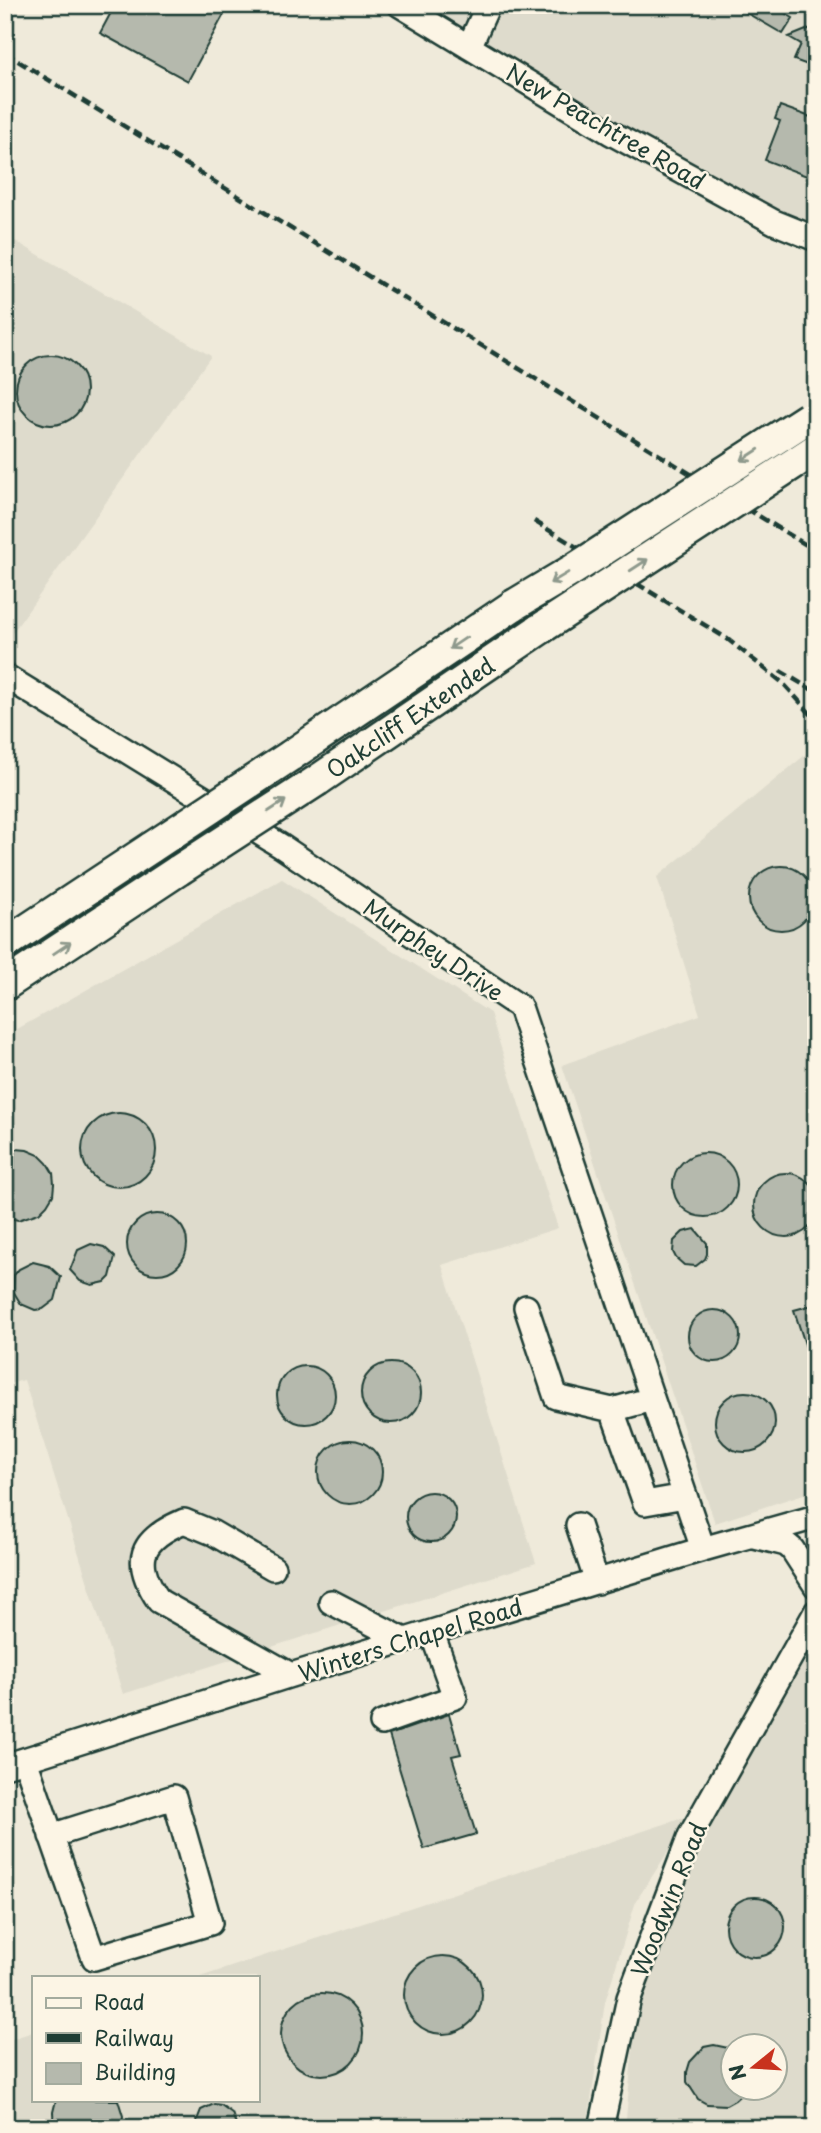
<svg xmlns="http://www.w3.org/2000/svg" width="821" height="2133" font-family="'Playpen Sans',sans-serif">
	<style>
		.built { fill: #dedbcc; fill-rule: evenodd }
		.building { fill: #b5b9ad; stroke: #1f3d34; stroke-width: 2 }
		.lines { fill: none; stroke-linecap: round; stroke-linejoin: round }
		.minor-casing { stroke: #1f3d34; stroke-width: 28 }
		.major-casing { stroke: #1f3d34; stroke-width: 35 }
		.minor { stroke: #fcf5e5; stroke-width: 23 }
		.major { stroke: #fcf5e5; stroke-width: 30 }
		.rail { stroke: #1f3d34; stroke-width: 4.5; stroke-dasharray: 10 5; stroke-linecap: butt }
		.major-bridge-casing { stroke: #1f3d34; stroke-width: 35; stroke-linecap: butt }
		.major-bridge { stroke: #fcf5e5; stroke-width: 30 }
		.oneway { stroke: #8e998c }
		.labels { text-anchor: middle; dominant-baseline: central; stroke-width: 5; stroke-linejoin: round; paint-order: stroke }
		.street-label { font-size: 23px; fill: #1f3d34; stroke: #fcf5e5 }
	</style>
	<rect width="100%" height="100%" fill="#efeada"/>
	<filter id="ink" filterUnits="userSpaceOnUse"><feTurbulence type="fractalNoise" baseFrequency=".0143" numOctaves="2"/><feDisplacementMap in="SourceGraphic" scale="14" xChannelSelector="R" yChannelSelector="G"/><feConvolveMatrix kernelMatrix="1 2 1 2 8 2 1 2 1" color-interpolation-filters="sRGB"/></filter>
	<g filter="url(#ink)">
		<path class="built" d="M402 5H816V233Z
			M5 235 211 356 5 643Z
			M816 746V1490L715 1523 562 1065 700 1015 657 877Z
			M282 879 490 1013 558 1228 442 1265 536 1563 123 1694 24 1380 5 1385V1036Z
			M816 1627V2128H625L640 1977 714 1814ZM734 2046H776V2088H734Z
			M692 1815 636 1901 605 2002 587 2128H5V2041L33 2032V2100H257V1977H200Z"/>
		<path class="building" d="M115 5H229L188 81 100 33Z
			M733 5H771L793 18 783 34Z
			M816 26V68L794 60 801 44 789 37Z
			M780 106 816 119V168L812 178 765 160 780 121 775 119Z
			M16 390a35 35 0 1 1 70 0a35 35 0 1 1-70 0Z
			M749 898a32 32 0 1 1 64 0a32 32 0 1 1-64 0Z
			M82 1150a37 37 0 1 1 74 0a37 37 0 1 1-74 0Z
			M16 1149 27 1150 39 1155 47 1163 53 1173 54 1184 53 1195 47 1205 39 1213 18 1220 5 1217V1152Z
			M673 1185a32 32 0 1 1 64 0a32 32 0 1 1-64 0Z
			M754 1205a32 32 0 1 1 64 0a32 32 0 1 1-64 0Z
			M127 1244a30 30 0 1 1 60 0a30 30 0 1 1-60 0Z
			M695 1229 707 1243V1254L705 1259 696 1266 684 1265 676 1258 673 1252 674 1241 683 1232Z
			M91 1244 104 1247 115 1257 110 1277 105 1282 92 1285 80 1281 70 1270 78 1250Z
			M33 1262 49 1266 61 1277 55 1300 43 1309 35 1310 21 1304 13 1291 14 1275 19 1269Z
			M816 1304V1369H813L794 1310Z
			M688 1336a26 26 0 1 1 52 0a26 26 0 1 1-52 0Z
			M361 1393a30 30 0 1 1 60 0a30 30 0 1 1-60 0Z
			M277 1395a29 29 0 1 1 58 0a29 29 0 1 1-58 0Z
			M715 1422a30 30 0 1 1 60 0a30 30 0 1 1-60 0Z
			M318 1472a32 32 0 1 1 64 0a32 32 0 1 1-64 0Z
			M406 1517a25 25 0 1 1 50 0a25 25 0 1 1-50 0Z
			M449 1714 461 1754 452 1756 476 1834 424 1849 389 1735Z
			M725 1927a30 30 0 1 1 60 0a30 30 0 1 1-60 0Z
			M404 1995a39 39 0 1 1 78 0a39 39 0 1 1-78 0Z
			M281 2034a41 41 0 1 1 82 0a41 41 0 1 1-82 0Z
			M714 2045 733 2049V2088H748L735 2100 726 2105 707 2104 698 2099 687 2082V2072L690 2062 704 2047Z
			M56 2100H118L123 2116 121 2128H54L53 2112Z
			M214 2104 221 2105 232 2113 237 2128H194L201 2110Z"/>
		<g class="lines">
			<defs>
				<path id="minor" d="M400 5 611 133 774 222 816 239
					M469 47 488 5
					M5 676 281 846 520 1007 703 1549
					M526 1307 556 1397 612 1410 652 1399
					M612 1410 645 1503 685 1496
					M578 1525 597 1582
					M754 1536 786 1544 792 1549 816 1586
					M273 1568 213 1533 184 1521C139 1540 132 1561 159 1601L291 1675
					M331 1602 406 1641
					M382 1723 455 1697 432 1633
					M25 1760 94 1958 210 1923 174 1797 51 1836
					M5 1766 291 1675 703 1549 816 1517
					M601 2128 629 1998 690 1836 816 1612"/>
				<path id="major" d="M290 756 514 605
					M318 780 540 629
					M5 944 152 847
					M5 985 179 870"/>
			</defs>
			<use href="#minor" class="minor-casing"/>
			<use href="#major" class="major-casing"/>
			<use href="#minor" class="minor"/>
			<use href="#major" class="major"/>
			<path class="rail" d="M5 53 816 551
				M534 521 726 638 783 683 816 720
				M780 671 816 692"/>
			<defs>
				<path id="major-bridge" d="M514 605 571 571 808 418
					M540 629 816 449
					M152 847 290 756
					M179 870 318 780"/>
			</defs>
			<use href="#major-bridge" class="major-bridge-casing"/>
			<use href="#major-bridge" class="major-bridge"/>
		</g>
		<defs><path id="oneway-shaft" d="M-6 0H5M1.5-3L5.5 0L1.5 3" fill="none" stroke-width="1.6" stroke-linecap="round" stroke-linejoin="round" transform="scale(1.75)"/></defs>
		<g class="oneway">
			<use href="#oneway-shaft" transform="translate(750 455) rotate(147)"/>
			<use href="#oneway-shaft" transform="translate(639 565) rotate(-33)"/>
			<use href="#oneway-shaft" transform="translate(559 578) rotate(149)"/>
			<use href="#oneway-shaft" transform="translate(458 643) rotate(146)"/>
			<use href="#oneway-shaft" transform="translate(277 806) rotate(-33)"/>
			<use href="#oneway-shaft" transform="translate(62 948) rotate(-34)"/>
		</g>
	</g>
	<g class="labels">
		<g class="street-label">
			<text transform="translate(606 126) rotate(30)">New Peachtree Road</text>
			<text transform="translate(410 717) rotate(-34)">Oakcliff Extended</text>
			<text transform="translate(434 949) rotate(34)">Murphey Drive</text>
			<text transform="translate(410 1639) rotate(-17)">Winters Chapel Road</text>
			<text transform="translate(668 1899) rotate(-68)">Woodwin Road</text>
		</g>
	</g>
	<rect width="821" height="2133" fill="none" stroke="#fcf5e5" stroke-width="28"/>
	<rect x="14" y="14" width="793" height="2105" fill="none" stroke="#1f3d34" stroke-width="2.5" filter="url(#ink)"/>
	<rect x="32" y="1976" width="228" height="126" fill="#fcf5e5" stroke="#a4ab9e" stroke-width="2"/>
	<rect x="46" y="1998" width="35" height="10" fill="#fcf5e5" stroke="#a4ab9e" stroke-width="2"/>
	<text x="94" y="2010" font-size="21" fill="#1f3d34">Road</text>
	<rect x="46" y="2033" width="35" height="10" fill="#1f3d34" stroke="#a4ab9e" stroke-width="2"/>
	<text x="94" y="2046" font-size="21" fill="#1f3d34">Railway</text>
	<rect x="46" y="2063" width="35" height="21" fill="#b5b9ad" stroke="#a4ab9e" stroke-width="2"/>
	<text x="94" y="2080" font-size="21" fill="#1f3d34">Building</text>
	<g transform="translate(754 2067) rotate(252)"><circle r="33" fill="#fcf5e5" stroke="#a4ab9e" stroke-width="2"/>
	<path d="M0-5L12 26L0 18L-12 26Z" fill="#c8321e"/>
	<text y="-10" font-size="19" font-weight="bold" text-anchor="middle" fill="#1f3d34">N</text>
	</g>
</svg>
